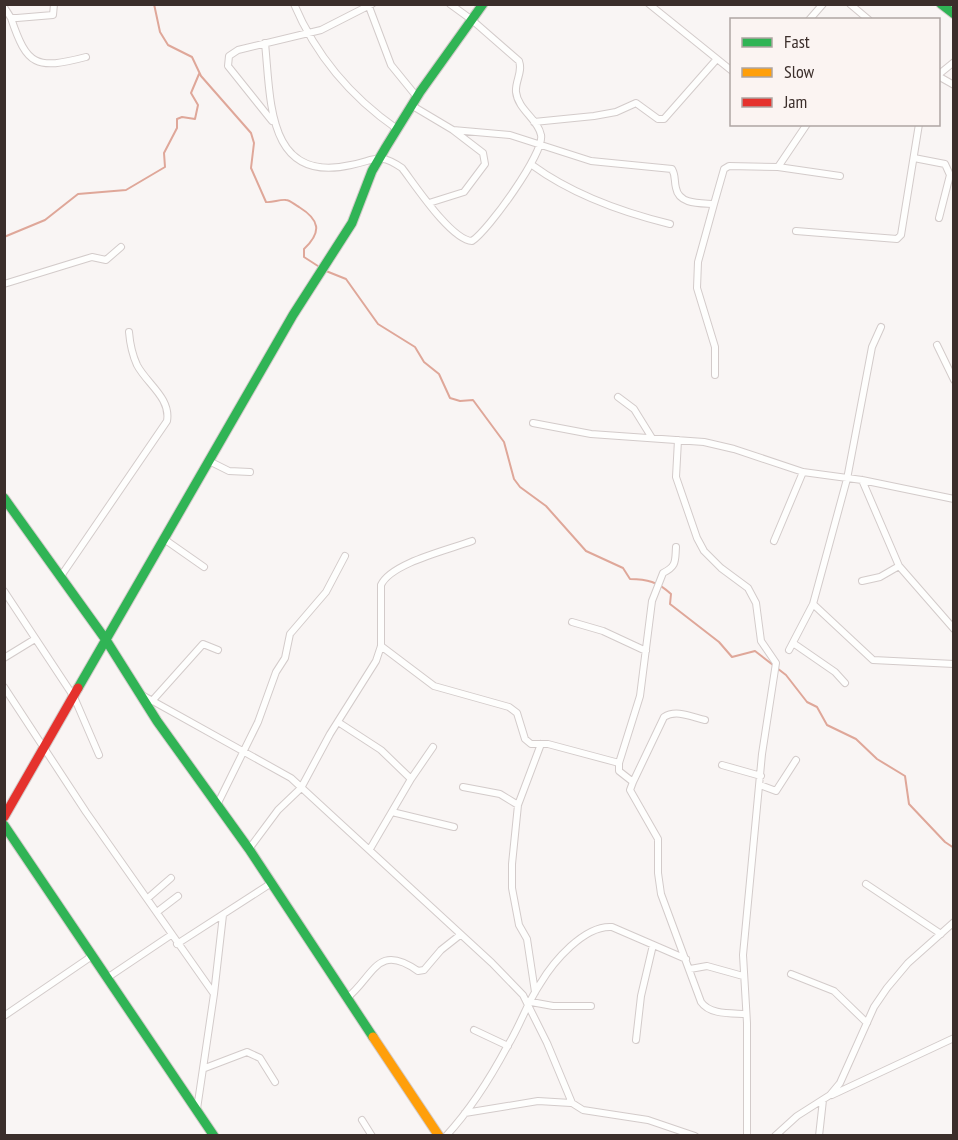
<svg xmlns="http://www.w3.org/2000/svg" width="958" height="1140" font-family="'PT Sans Narrow',sans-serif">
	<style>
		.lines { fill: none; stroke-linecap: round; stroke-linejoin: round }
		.stream { stroke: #dfa799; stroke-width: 2 }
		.street-casing { stroke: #d3cbca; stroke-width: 8 }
		.fast-casing { stroke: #d3cbca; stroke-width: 11 }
		.slow-casing { stroke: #d3cbca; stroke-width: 11 }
		.jam-casing { stroke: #d3cbca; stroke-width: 11 }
		.street { stroke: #fefefd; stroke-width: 6 }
		.fast { stroke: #30b455; stroke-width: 9 }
		.slow { stroke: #ff9f0a; stroke-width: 9 }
		.jam { stroke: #e5322d; stroke-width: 9 }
	</style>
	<rect width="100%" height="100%" fill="#f9f5f4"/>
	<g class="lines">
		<path class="stream" d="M154 4 160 32 168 45 192 57 201 76 251 133 254 143 251 168 266 202C272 203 280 199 286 200 290 200 295 205 299 207 320 220 322 232 304 249V257L321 268
			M4 237 45 220 78 194 126 190 165 167 164 153 177 128V119L182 117 195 119 198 105 191 93 199 74
			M326 271 346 279 378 324 415 347 424 362 439 374 450 398 460 401 473 400 504 442 514 479 520 487 546 506 586 551 623 568 630 579C647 579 658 582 671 594L670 604 719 642 732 657 755 651 786 675 807 702 817 707 827 725 856 739 877 759 905 776 909 804 945 842 954 848"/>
		<defs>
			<path id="street" d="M294 4C316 56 351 97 397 129
				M368 4 391 65 417 97
				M649 4 732 71
				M850 4 869 20
				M4 7 11 18H17L53 15 54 4
				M11 18C27 66 36 70 86 57
				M809 20 823 4
				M265 43C271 102 267 184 351 165 376 160 379 152 402 168 415 185 451 240 472 241 488 231 545 152 541 135 538 119 518 110 516 92 515 81 523 72 519 61L472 20 450 4
				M938 75 954 62
				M938 76 954 85
				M411 105 453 130 510 135 591 161 672 169C676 176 674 181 676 188 679 205 701 203 714 204L724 169 729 166 778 167 807 124
				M272 121 228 66 229 56 238 50 321 30 372 4
				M534 122 594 116 616 112 636 103 658 119H664L716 60
				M914 158 945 164 950 175 939 218
				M532 165C573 195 621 212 670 224
				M778 167 840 176
				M429 203 464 192 485 164 483 153 453 130
				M714 204 698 262 697 288 715 347V375
				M796 231 897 239 901 235 919 124
				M4 284 92 257 106 260 121 247
				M937 345 954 380
				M618 397 634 409 652 438
				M533 423 591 434 704 442 734 449 803 472 862 480 954 499
				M678 440 676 477 697 538 704 551 721 568 748 588 756 603 761 641 776 663 762 754 743 955 747 1023V1136
				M209 461 229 471 250 472
				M862 480 899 566 954 629
				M164 539 204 567
				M774 541 803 472
				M676 547C675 561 677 566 663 573L652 601 640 696 619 763V771L633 782 630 790 658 839V873L661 894 701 1002C710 1015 731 1013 746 1014
				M61 576 167 421C171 398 147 384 137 365 132 354 130 344 129 332
				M862 581 880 577 899 566
				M4 591 74 697 99 755
				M813 604 873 660 954 664
				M572 622 603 631 646 651
				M793 643 835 672 845 683
				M381 646 434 686 509 707 517 713 525 739 531 744H548L619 763
				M789 650 813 604 847 479 872 347 881 327
				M4 658 35 639
				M4 687 86 812 214 994 197 1109
				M142 695 291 778 492 963 523 995 547 1043 572 1103 583 1110 648 1120 695 1136
				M152 701 203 644 218 650
				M338 722 381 750 411 779 370 849
				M722 765 761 776
				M411 779 433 747
				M633 782 664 717C676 709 692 717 705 720
				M760 785 776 791 796 760
				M463 787 500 794 518 805
				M217 805 258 722 276 672 285 658 290 634 326 592 345 556
				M392 812 454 827
				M249 849 278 810 301 788 330 734 376 661 381 646V585C391 563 448 550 472 541
				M866 884 941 934
				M148 898 171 878
				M157 912 178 896
				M177 944 270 884
				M690 969 707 966 743 976
				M791 974 834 991 867 1023
				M107 978 171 935
				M535 992 527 939 519 925 512 888V864L518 805 541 744
				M214 994 223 915
				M347 998C374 976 377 942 418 971L424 970 441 950 460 935
				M531 1002 553 1006H591
				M4 1016 92 956
				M474 1030 508 1046
				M636 1040 641 996 653 945
				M205 1068 247 1052 260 1058 275 1082
				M832 1095 954 1038
				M465 1113 538 1101 571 1103
				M362 1120 372 1136
				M446 1136C471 1109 491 1077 508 1045 520 1026 527 1003 540 984 553 962 584 925 612 927L686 959
				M775 1136 797 1116 830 1095 840 1083 874 1007 887 988 908 963 954 922
				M819 1136 823 1100"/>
			<path id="fast" d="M941 4 954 14
				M4 498 106 640 157 721 249 849 373 1037
				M78 688 293 315 352 223 372 171 386 147 420 92 483 4
				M4 825 214 1136"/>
			<path id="slow" d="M373 1037 439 1136"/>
			<path id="jam" d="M4 817 78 688"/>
		</defs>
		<use href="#street" class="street-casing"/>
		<use href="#fast" class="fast-casing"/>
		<use href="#slow" class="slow-casing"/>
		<use href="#jam" class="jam-casing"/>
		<use href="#street" class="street"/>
		<use href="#fast" class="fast"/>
		<use href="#slow" class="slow"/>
		<use href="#jam" class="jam"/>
	</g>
	<rect width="958" height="1140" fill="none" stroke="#3b2e2b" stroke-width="12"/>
	<rect x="730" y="18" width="210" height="108" fill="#fbf4f2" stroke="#aea5a2" stroke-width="1.5"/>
	<rect x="742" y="38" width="30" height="9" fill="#30b455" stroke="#aea5a2" stroke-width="1.5"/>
	<text x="784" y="48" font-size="18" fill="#3b2e2b">Fast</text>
	<rect x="742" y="68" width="30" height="9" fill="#ff9f0a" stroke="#aea5a2" stroke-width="1.5"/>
	<text x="784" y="78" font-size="18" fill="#3b2e2b">Slow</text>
	<rect x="742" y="98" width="30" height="9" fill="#e5322d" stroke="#aea5a2" stroke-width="1.5"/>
	<text x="784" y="108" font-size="18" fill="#3b2e2b">Jam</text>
</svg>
